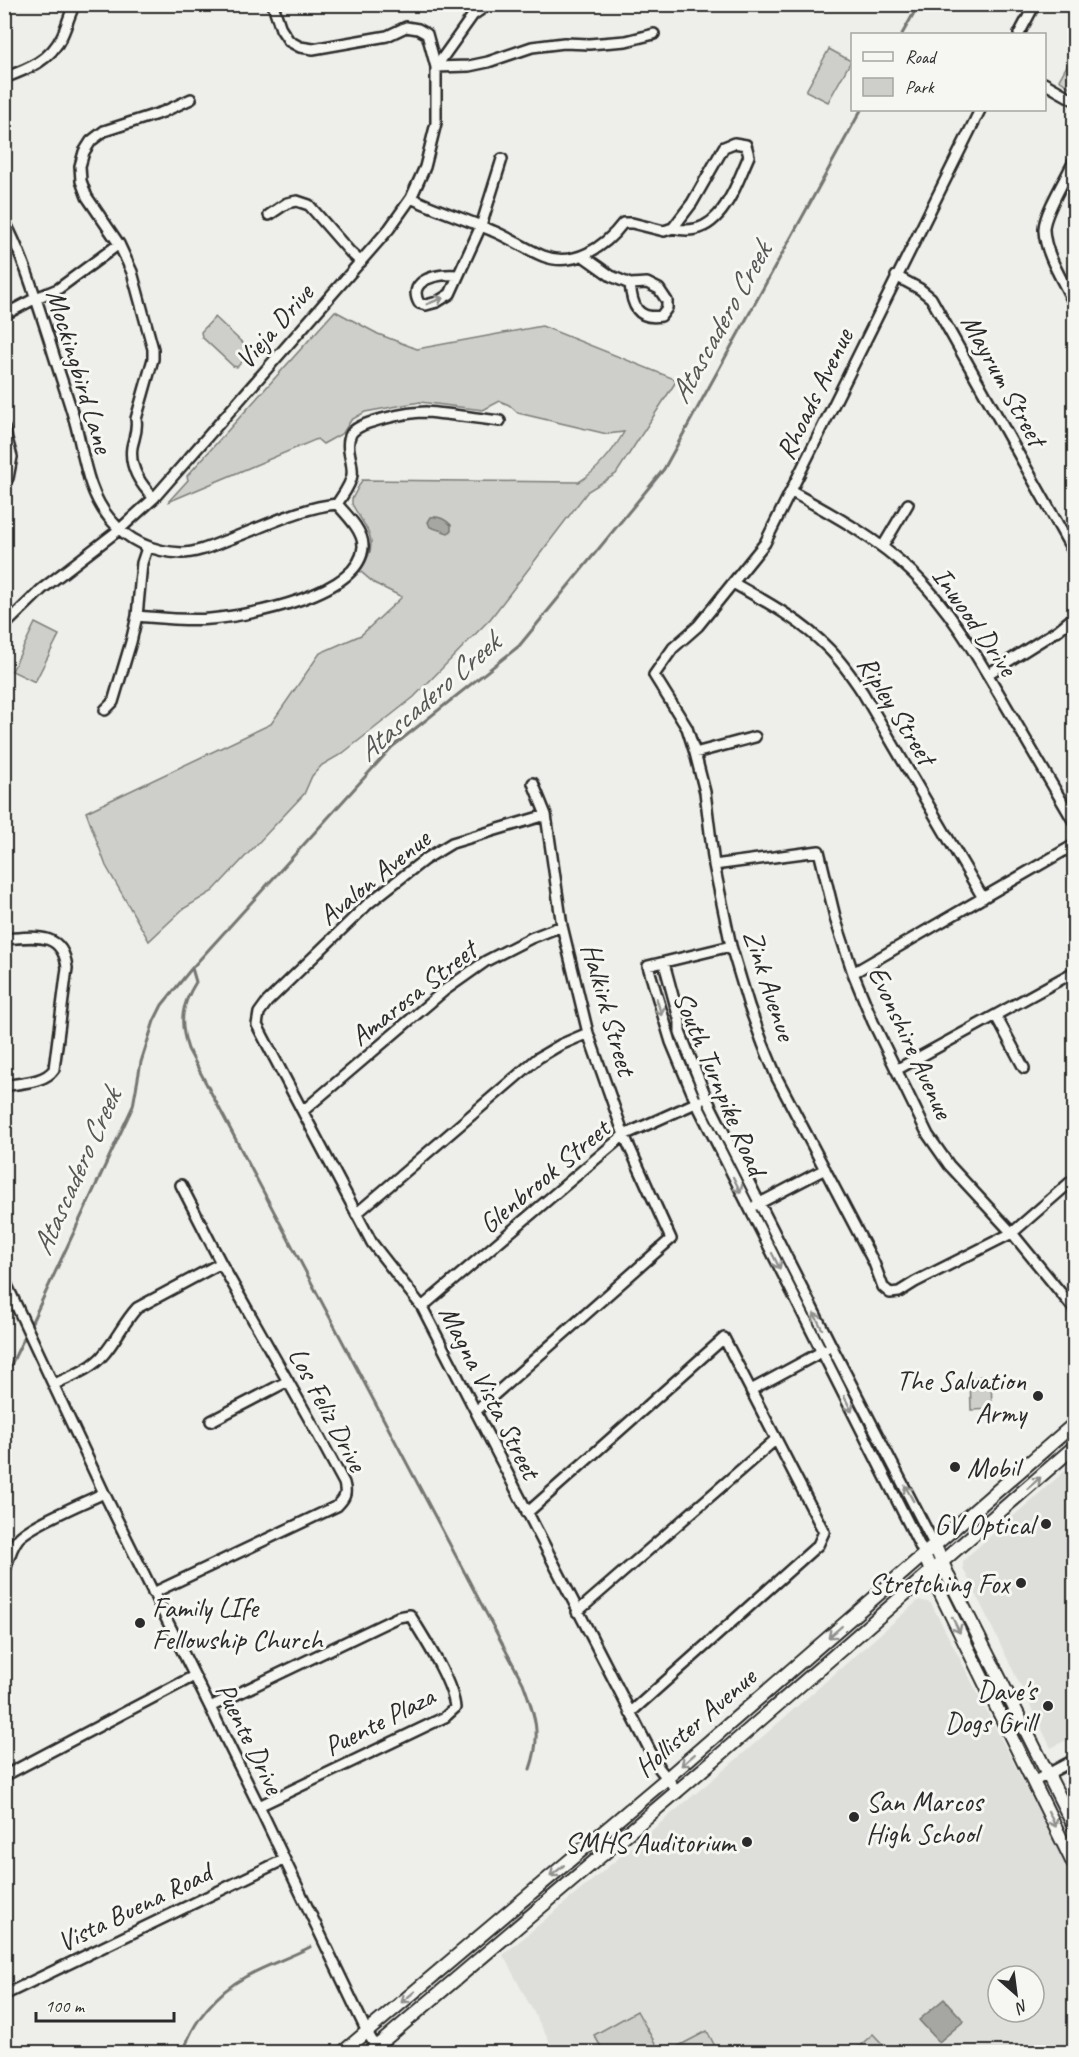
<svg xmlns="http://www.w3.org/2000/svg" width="1079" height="2057" font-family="Caveat,sans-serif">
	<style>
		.built { fill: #dededb; fill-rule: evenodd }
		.green { fill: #cececa; stroke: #7c7c7a; stroke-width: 1.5 }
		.water { fill: #a6a6a3; stroke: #757573; stroke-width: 1.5 }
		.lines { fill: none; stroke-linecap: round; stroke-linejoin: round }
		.stream { stroke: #757573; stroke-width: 3 }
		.minor-casing { stroke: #2b2b2b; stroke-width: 14 }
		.major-casing { stroke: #2b2b2b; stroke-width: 16 }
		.minor { stroke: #f6f6f2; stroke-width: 9 }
		.major { stroke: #f6f6f2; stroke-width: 12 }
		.oneway { stroke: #90908e }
		.poi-dot { fill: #2b2b2b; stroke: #f6f6f2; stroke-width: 2 }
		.labels { text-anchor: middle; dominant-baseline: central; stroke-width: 6; stroke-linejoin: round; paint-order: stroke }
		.street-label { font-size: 28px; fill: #2b2b2b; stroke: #f6f6f2 }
		.poi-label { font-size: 28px; fill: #2b2b2b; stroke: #f6f6f2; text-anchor: end }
		.water-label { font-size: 30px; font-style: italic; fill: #565655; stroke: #f6f6f2 }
	</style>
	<rect width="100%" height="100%" fill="#eeeeea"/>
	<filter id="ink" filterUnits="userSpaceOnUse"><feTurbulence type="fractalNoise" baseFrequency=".0167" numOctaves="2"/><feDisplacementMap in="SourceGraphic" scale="12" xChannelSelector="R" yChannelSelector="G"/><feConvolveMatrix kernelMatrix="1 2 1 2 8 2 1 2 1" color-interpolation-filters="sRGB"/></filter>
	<g filter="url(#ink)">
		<path class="built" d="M1074 1463V1736L1051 1748 963 1568V1561L970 1554Z
			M919 1600 931 1603 1074 1880V2052H555L503 1955 738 1758ZM998 1976H1034V2012H998Z"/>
		<path class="green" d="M829 49 851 61 828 102 806 91Z
			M1074 53V90L1059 80Z
			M335 311 378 334 417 349 542 326 677 380 616 474 588 491 491 618 414 697 343 753 322 765 312 776 304 794 213 891 183 909 149 941 106 866 86 812 271 724 320 653 361 635 402 597 374 583 360 571C382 539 367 532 352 504V499L362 480 579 482C599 469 612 453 624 432L607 434 518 413 509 405 500 401 483 410 420 402 365 412 351 420 343 433 323 444 317 439 168 502 188 480 187 476Z
			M215 317 249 349V355L237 367 233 366 202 337 201 332Z
			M35 623 59 635 35 682 12 671Z
			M991 1376 992 1409 971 1410 970 1377Z
			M637 2011 660 2052H604L594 2035Z
			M707 2031 718 2052H667Z
			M873 2034 890 2052H861L857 2048Z"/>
		<path class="water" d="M431 517C439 516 445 519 451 525V531L448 533 430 527 428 522Z
			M944 1999 964 2021 939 2042 919 2020Z"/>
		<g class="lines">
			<path class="stream" d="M902 34 919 4
				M192 968 196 982C181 1006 179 1022 188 1049L523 1683C535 1715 542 1735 530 1769
				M30 1326 133 1106 141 1062 154 1021 162 1005 192 968 392 747 519 646 664 469 861 110
				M4 1379 27 1332
				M184 2052C191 2022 218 1992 245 1977 266 1965 289 1958 310 1947"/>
			<defs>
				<path id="minor" d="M273 5 281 29 289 41 300 47 313 49 387 36 406 27 418 29 427 34 436 67 469 66 488 62 532 47 564 43 589 44 626 41 654 34
					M1019 34 1035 4
					M4 78C28 69 50 61 62 36 67 26 69 15 75 4
					M1044 83 1074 100
					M980 110 765 543 698 626 673 648 654 675 687 728 695 753 705 792 714 865 731 946 749 1006 763 1044 777 1078 874 1263 883 1287 890 1293 899 1292 915 1282 1012 1233 1074 1179
					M1074 161C1067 176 1043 215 1044 230 1045 255 1064 282 1074 304
					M411 198C438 211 466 219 493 231 510 238 526 249 543 256 574 268 605 247 623 223H632L664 231 673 228 692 203 724 147 734 143 746 145 749 156C734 189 719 241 673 228
					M269 215 287 203 297 201 309 205 350 252 361 262
					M4 220C24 258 36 299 49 339 57 367 67 394 75 422 84 455 87 492 110 519 129 542 153 552 182 553 198 553 214 545 230 539 263 527 302 507 337 504
					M583 256 611 276 630 284 647 283 659 289 667 301V308L661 316C637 320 632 305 630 284
					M457 275C440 273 406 279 419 303L426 305 437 302 450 294 481 226 502 159
					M896 276 920 289 931 298 1074 553
					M4 315 36 298 58 289 119 244
					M4 428 12 457 8 478
					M792 492C834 515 878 539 913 573 951 610 978 658 1005 704 1028 743 1051 783 1074 822
					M154 498C141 485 129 467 132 447 134 437 138 430 136 419L153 359V349L132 272 119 244 87 197 81 181 80 166 84 152 91 141 104 131 163 112 191 99
					M337 504C342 496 351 485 352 475 354 462 344 447 351 434 358 421 411 412 426 412 450 414 475 418 500 421
					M883 546 908 504
					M733 583C767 602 802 621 829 649 842 662 853 678 863 693L983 898
					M137 616C161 618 186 621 210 619 248 616 360 595 363 547 364 532 347 515 337 504
					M4 626 42 589 120 529 154 498 389 229 411 198 425 167 436 123V67L473 15 489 4
					M988 674 1058 630 1074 617
					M105 710 113 702 131 642 137 616 142 563 147 548
					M695 753 755 737
					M546 815 452 843 424 860 369 903 267 1002 259 1013 257 1025 372 1243 422 1307 659 1768 678 1792
					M714 865 819 851 836 921 853 973 873 1022 928 1135 949 1165 1012 1233 1074 1309
					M4 939C33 937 63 930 67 968L54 1069C45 1083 19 1083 4 1086
					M731 946 648 966 671 1042 696 1102 924 1554
					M664 963 680 1022V1032L706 1097 832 1347 935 1546
					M853 973 1074 845
					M996 1016 1024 1068
					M896 1070 1074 972
					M303 1111 445 990 486 961 531 938 562 926
					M756 1205 825 1169
					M356 1214 538 1058 560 1045 588 1033
					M4 1279 104 1493 259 1806 367 2032 379 2052
					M422 1307 624 1135 700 1101
					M55 1384C71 1376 92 1369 104 1354 116 1340 124 1322 137 1308L221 1263
					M751 1390 825 1350
					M476 1411 671 1239 624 1135 588 1033 562 926 546 815 533 783
					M211 1421 288 1381
					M527 1513 724 1338 824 1532 818 1545 630 1713
					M4 1574C8 1562 10 1549 18 1539 29 1525 86 1502 104 1493
					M153 1593 337 1506C345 1498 347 1494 344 1483L316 1431 221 1263 181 1185
					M577 1612 775 1440
					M210 1707 398 1617 410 1615C424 1638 453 1682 455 1708L445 1717 259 1806
					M4 1776 194 1676
					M1033 1782 1074 1760
					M4 1995 283 1860"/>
				<path id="major" d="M935 1546 949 1578 1074 1826
					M924 1554 937 1586 1074 1865
					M343 2052 666 1779 1074 1424
					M370 2052 721 1754 1074 1447"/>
			</defs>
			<use href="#minor" class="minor-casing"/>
			<use href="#major" class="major-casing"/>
			<use href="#minor" class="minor"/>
			<use href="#major" class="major"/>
		</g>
		<defs><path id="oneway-shaft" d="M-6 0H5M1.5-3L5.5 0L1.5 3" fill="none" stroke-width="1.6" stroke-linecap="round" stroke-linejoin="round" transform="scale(1.5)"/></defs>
		<g class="oneway">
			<use href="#oneway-shaft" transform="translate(435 301) rotate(-22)"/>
			<use href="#oneway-shaft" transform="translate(659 1007) rotate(74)"/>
			<use href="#oneway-shaft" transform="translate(737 1185) rotate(64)"/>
			<use href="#oneway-shaft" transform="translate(776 1261) rotate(63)"/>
			<use href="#oneway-shaft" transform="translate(818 1321) rotate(-117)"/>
			<use href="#oneway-shaft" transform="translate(848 1404) rotate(63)"/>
			<use href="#oneway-shaft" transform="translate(1034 1483) rotate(-41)"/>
			<use href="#oneway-shaft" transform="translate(909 1493) rotate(-118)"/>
			<use href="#oneway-shaft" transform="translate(956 1625) rotate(64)"/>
			<use href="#oneway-shaft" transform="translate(835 1632) rotate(139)"/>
			<use href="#oneway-shaft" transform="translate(688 1760) rotate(139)"/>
			<use href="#oneway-shaft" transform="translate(1052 1819) rotate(64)"/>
			<use href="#oneway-shaft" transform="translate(557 1871) rotate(140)"/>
			<use href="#oneway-shaft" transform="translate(408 1997) rotate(140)"/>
		</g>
	</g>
	<g class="poi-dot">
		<circle cx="1038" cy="1396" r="6"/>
		<circle cx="955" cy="1467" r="6"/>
		<circle cx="1046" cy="1524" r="6"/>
		<circle cx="1021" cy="1583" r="6"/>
		<circle cx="140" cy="1623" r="6"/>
		<circle cx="1048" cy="1706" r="6"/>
		<circle cx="854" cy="1817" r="6"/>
		<circle cx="747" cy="1842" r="6"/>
	</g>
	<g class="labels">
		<g class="street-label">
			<text transform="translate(274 326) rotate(-49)">Vieja Drive</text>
			<text transform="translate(80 371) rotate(73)">Mockingbird Lane</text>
			<text transform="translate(1004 380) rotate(61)">Mayrum Street</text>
			<text transform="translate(814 394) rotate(-64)">Rhoads Avenue</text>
			<text transform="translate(975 621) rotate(55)">Inwood Drive</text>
			<text transform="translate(897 710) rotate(58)">Ripley Street</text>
			<text transform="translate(374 877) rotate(-39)">Avalon Avenue</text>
			<text transform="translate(770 985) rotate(72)">Zink Avenue</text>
			<text transform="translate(413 993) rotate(-38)">Amarosa Street</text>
			<text transform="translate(609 1009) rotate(74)">Halkirk Street</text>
			<text transform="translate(911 1042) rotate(65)">Evonshire Avenue</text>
			<text transform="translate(720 1083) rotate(67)">South Turnpike Road</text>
			<text transform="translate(544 1176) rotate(-40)">Glenbrook Street</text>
			<text transform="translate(490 1392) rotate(63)">Magna Vista Street</text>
			<text transform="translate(328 1409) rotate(62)">Los Feliz Drive</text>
			<text transform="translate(379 1721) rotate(-27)">Puente Plaza</text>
			<text transform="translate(695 1722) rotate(-41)">Hollister Avenue</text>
			<text transform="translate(250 1738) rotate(64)">Puente Drive</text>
			<text transform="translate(134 1907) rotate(-26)">Vista Buena Road</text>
		</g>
		<g class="poi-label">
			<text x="1026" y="1380">The Salvation<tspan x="1026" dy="32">Army</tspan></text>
			<text x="967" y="1467" text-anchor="start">Mobil</text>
			<text x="1034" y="1524">GV Optical</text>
			<text x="1009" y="1583">Stretching Fox</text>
			<text x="152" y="1607" text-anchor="start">Family LIfe<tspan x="152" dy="32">Fellowship Church</tspan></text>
			<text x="1036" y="1690">Dave's<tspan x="1036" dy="32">Dogs Grill</tspan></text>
			<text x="866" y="1801" text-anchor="start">San Marcos<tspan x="866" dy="32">High School</tspan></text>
			<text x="735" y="1842">SMHS Auditorium</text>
		</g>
		<g class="water-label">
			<text transform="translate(720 323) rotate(-61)">Atascadero Creek</text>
			<text transform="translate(428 697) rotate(-41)">Atascadero Creek</text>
			<text transform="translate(76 1172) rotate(-66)">Atascadero Creek</text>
		</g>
	</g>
	<rect width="1079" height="2057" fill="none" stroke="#f6f6f2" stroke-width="24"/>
	<rect x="12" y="12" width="1055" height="2033" fill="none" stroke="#2b2b2b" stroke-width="2" filter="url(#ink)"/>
	<rect x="851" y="33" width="195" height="78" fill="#f6f6f2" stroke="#a5a5a2" stroke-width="1.5"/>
	<rect x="863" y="52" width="30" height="9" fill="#f6f6f2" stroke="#a5a5a2" stroke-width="1.5"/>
	<text x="905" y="63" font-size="18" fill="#2b2b2b">Road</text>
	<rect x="863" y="78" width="30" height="18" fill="#cececa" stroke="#a5a5a2" stroke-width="1.5"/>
	<text x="905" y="93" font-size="18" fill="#2b2b2b">Park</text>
	<g transform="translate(1016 1994) rotate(152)"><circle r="28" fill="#f6f6f2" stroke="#a5a5a2" stroke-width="1.5"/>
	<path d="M0-4.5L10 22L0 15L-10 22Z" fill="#2b2b2b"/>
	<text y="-9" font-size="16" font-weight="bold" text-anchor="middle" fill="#2b2b2b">N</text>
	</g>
	<path d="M36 2012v9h138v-9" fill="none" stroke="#2b2b2b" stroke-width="3"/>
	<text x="45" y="2012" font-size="18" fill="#2b2b2b" stroke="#f6f6f2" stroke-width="4.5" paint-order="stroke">100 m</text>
</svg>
